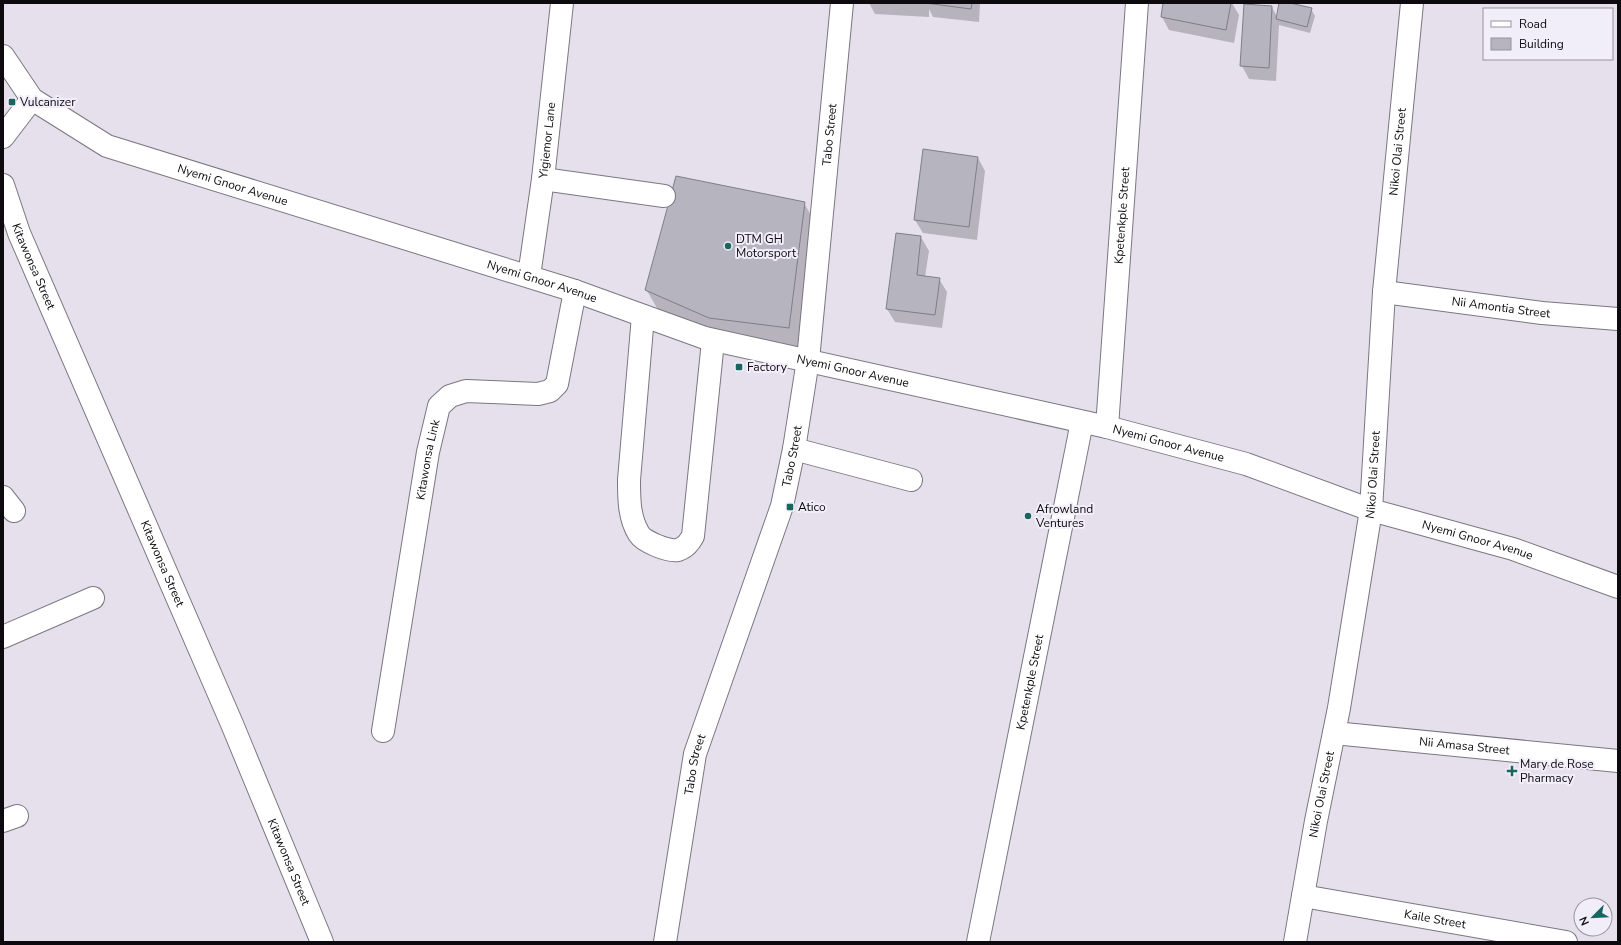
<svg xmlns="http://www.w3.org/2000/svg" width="1621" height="945" font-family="'Nunito Sans',sans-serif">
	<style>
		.shadow { fill: #0003 }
		.building { fill: #b5b4bf; stroke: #7f7e88 }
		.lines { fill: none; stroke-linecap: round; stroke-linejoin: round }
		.minor-casing { stroke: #7b7781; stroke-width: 24 }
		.minor { stroke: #fff; stroke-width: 22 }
		.poi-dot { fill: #19655f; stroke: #f2eef9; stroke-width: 1.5 }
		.labels { text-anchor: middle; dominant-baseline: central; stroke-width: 4; stroke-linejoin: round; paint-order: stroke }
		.poi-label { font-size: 12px; fill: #0c0a0e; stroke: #f2eef9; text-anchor: start }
		.street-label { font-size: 12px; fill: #0c0a0e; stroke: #f2eef9 }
	</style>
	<rect width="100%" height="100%" fill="#e5e0ec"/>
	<path class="shadow" d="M869 3H980L979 22 933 17 929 9V17L875 14Z
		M1164 3H1232L1239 15 1234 43 1169 30 1162 17Z
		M1280 3 1311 9 1315 16 1310 33 1279 25 1276 81 1249 79 1242 66 1272 7 1277 17Z
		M978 158 985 171 977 240 923 233 915 220Z
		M804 203 819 229 803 353 661 315 646 289Z
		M921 237 929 251 925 277 939 279 947 292 942 328 895 322 887 309Z"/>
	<path class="building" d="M925 3H972L971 9Z
		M1163 3H1231L1226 30 1161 17Z
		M1279 3H1290L1312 8 1307 27 1276 19Z
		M1244 4 1272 6 1269 68 1240 66Z
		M923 149 978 157 969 227 914 220Z
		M676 176 805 202 789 328 709 318 645 290Z
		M896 233 921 236 917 275 940 278 935 315 886 309Z"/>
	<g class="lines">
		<defs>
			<g id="minor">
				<path id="s1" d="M3 56 32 99 107 146 575 291 705 338 1107 427 1246 464 1371 510 1513 549 1618 587"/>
				<path d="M3 137 32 99"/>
				<path d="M543 179 664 196"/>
				<path id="s2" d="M3 185 19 233 232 724 322 942"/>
				<path id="s3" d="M529 276 543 179 562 3"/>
				<path id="s4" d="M1384 292 1542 313 1618 319"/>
				<path d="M643 316 629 480C629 499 629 518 639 534 644 542 669 552 678 550 686 547 689 543 693 536L713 341"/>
				<path id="s5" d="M1107 427 1137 3"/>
				<path d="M794 449 911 480"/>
				<path d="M3 497 14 511"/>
				<path d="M3 637 93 598"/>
				<path id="s6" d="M383 731 428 452 439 406 450 396 466 391 538 394 550 391 557 384 575 291"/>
				<path id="s7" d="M1334 733 1618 761"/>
				<path d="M3 821 17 816"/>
				<path id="s8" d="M1303 896 1566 942"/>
				<path id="s9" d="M665 942 695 754 782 506 794 449 808 360 842 3"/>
				<path id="s10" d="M978 942 1082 422"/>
				<path id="s11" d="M1295 942 1316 821 1339 708 1371 510 1384 292 1412 3"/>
			</g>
		</defs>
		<use href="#minor" class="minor-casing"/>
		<use href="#minor" class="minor"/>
	</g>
	<g class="poi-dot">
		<rect x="8" y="98" width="8" height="8" rx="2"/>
		<circle cx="728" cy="246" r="4"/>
		<rect x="735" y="363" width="8" height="8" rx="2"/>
		<rect x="786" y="503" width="8" height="8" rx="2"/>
		<circle cx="1028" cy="516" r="4"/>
		<path d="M1510 765h4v4h4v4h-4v4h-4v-4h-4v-4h4z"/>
	</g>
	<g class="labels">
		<g class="poi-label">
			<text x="20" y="102">Vulcanizer</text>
			<text x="736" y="239">DTM GH<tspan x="736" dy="14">Motorsport</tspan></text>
			<text x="747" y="367">Factory</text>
			<text x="798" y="507">Atico</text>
			<text x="1036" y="509">Afrowland<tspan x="1036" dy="14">Ventures</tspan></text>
			<text x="1520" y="764">Mary de Rose<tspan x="1520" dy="14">Pharmacy</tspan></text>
		</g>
		<g class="street-label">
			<text stroke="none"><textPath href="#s9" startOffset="828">Tabo Street</textPath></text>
			<text stroke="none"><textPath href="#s3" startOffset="137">Yigiemor Lane</textPath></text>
			<text stroke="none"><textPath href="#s11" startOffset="798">Nikoi Olai Street</textPath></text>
			<text stroke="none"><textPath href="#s1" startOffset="272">Nyemi Gnoor Avenue</textPath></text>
			<text stroke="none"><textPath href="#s5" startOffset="212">Kpetenkple Street</textPath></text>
			<text stroke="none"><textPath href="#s2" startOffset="87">Kitawonsa Street</textPath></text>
			<text stroke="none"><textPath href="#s1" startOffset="596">Nyemi Gnoor Avenue</textPath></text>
			<text stroke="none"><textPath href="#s4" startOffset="118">Nii Amontia Street</textPath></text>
			<text stroke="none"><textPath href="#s1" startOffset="920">Nyemi Gnoor Avenue</textPath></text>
			<text stroke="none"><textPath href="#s1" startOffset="1244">Nyemi Gnoor Avenue</textPath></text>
			<text stroke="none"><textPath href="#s9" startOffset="504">Tabo Street</textPath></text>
			<text stroke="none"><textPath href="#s6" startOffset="275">Kitawonsa Link</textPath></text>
			<text stroke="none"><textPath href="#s11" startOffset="474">Nikoi Olai Street</textPath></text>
			<text stroke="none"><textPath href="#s1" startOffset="1568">Nyemi Gnoor Avenue</textPath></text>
			<text stroke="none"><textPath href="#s2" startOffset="411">Kitawonsa Street</textPath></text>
			<text stroke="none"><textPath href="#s10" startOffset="265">Kpetenkple Street</textPath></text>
			<text stroke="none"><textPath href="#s7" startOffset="131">Nii Amasa Street</textPath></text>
			<text stroke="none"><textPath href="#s9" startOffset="180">Tabo Street</textPath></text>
			<text stroke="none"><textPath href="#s11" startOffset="150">Nikoi Olai Street</textPath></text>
			<text stroke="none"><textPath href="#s2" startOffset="735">Kitawonsa Street</textPath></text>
			<text stroke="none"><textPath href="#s8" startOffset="134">Kaile Street</textPath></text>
		</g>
	</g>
	<rect width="1621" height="945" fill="none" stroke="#0c0a0e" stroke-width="8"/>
	<rect x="1483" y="8" width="130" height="52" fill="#f2eef9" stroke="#96939b"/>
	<rect x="1491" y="21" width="20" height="6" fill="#ffffff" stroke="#96939b"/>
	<text x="1519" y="28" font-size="12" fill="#0c0a0e">Road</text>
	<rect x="1491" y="38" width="20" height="12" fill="#b5b4bf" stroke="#96939b"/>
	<text x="1519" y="48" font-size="12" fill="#0c0a0e">Building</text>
	<g transform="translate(1593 917) rotate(246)"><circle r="19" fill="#f2eef9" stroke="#96939b"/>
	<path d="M0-3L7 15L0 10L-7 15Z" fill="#19655f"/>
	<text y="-6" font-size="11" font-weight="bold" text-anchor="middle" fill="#0c0a0e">N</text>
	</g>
</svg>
